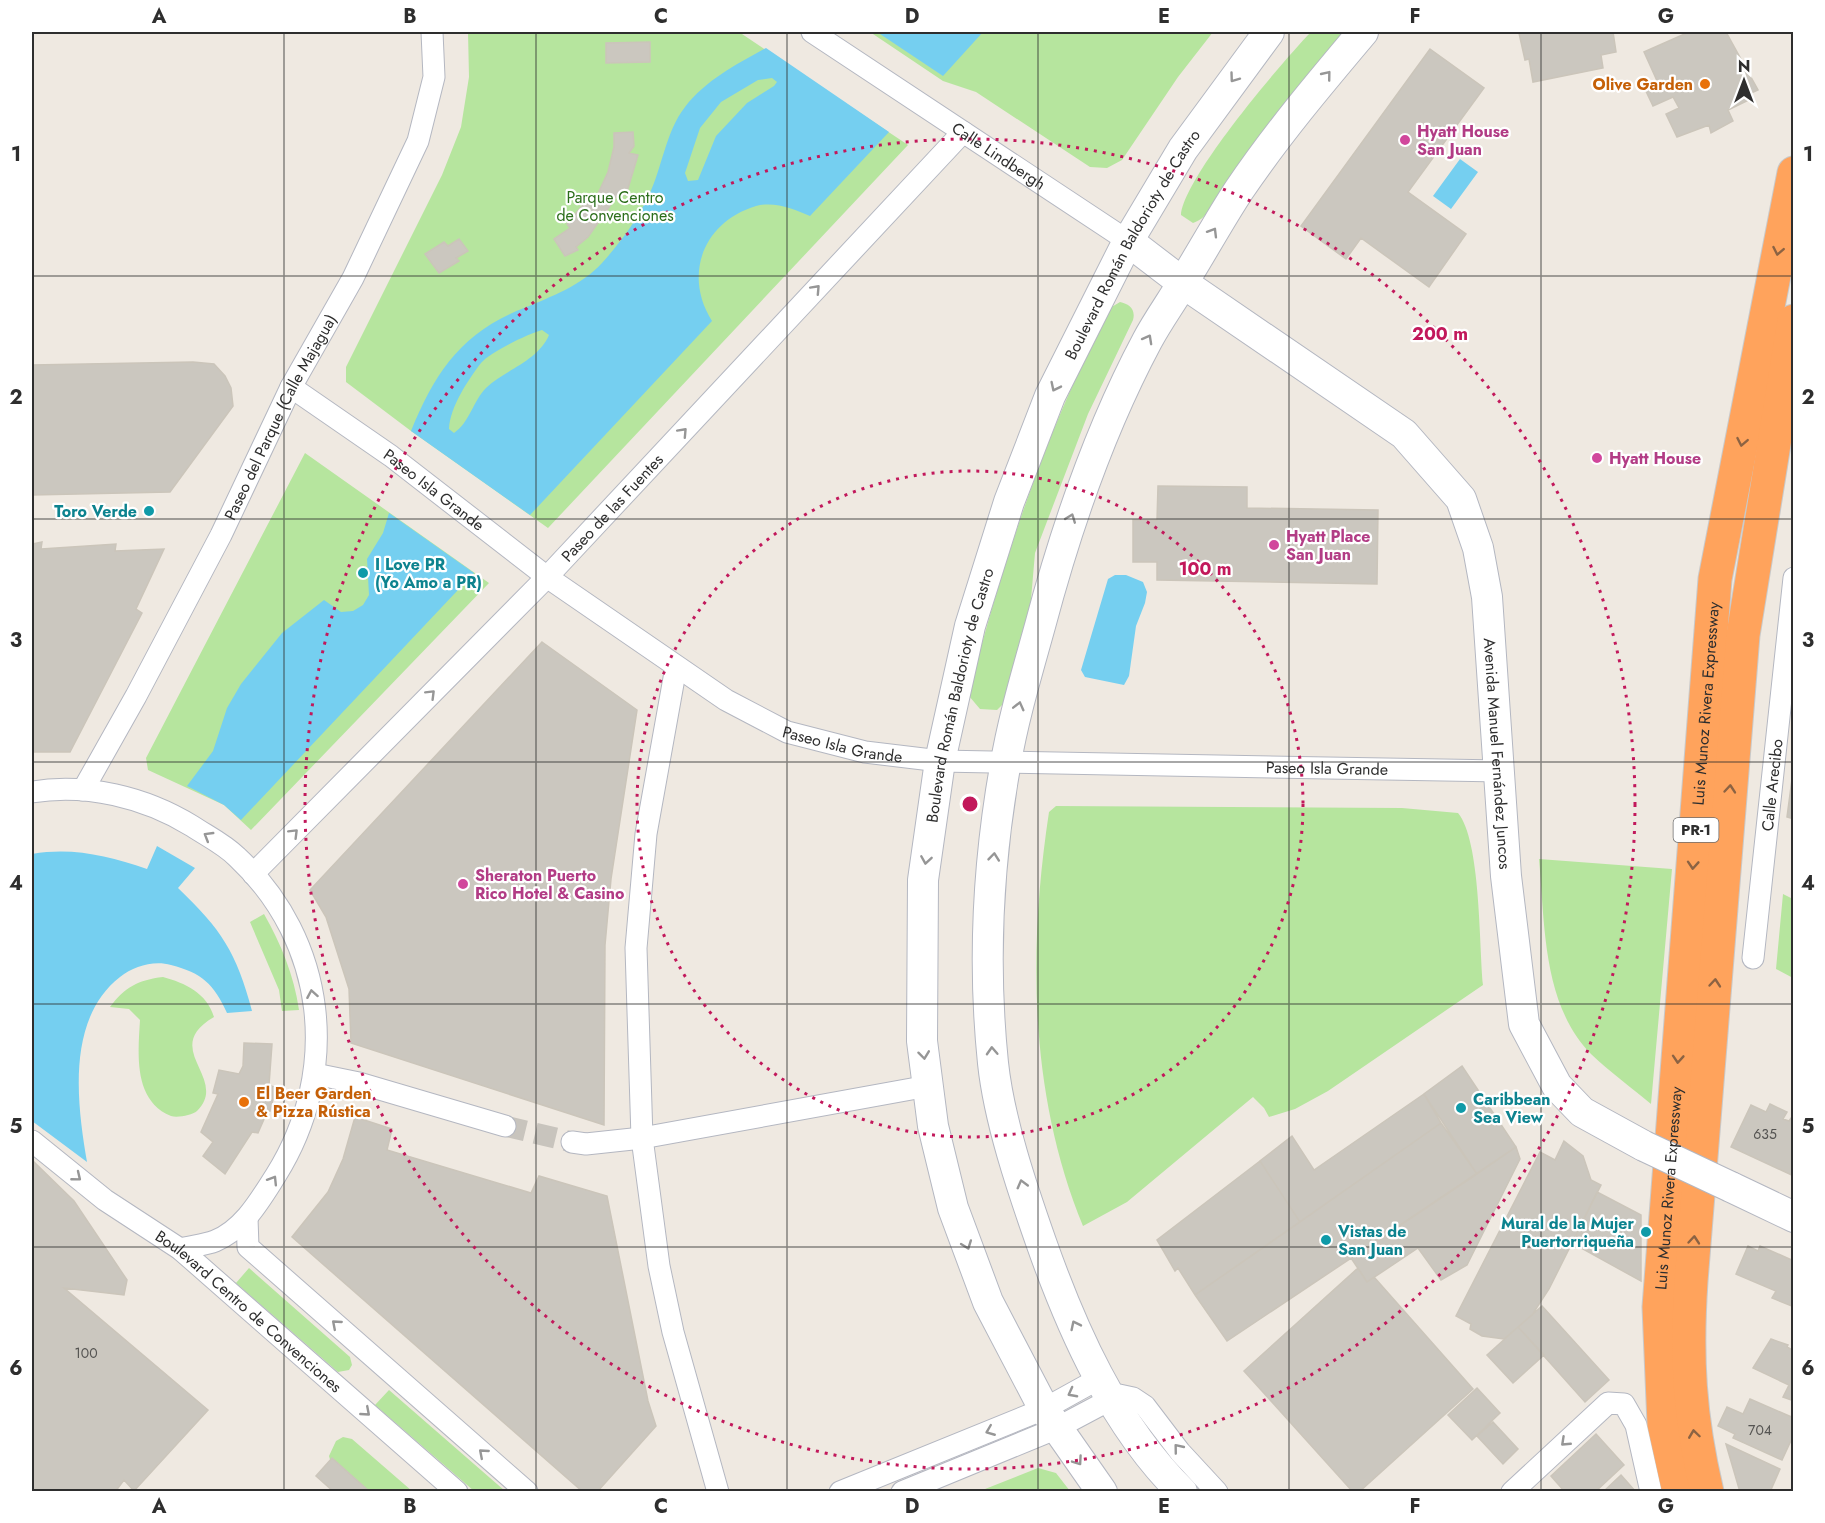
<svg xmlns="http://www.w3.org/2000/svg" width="1825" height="1523" font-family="Jost,sans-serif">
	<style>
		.green { fill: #b6e59e }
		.water { fill: #75cff0; fill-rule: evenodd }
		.building { fill: #cbc7bf; stroke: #cbc5ba; stroke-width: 1.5 }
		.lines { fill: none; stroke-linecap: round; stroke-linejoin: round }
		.street-tunnel { stroke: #c8c4bd; stroke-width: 21; stroke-dasharray: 21 10; stroke-linecap: butt }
		.street-casing { stroke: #b4b7c1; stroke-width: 23 }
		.secondary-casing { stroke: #b4b7c1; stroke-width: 32 }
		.highway-casing { stroke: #c9c9c9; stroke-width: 35 }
		.street { stroke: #fff; stroke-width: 21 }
		.secondary { stroke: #fff; stroke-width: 30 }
		.highway { stroke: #ffa35c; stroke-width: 33 }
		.secondary-bridge-casing { stroke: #b4b7c1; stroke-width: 32; stroke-linecap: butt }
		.secondary-bridge { stroke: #fff; stroke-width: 30 }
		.oneway { stroke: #969696 }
		.oneway2 { stroke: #8c6343 }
		.grid { fill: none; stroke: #2e2e2e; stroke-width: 1.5; stroke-opacity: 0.55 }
		.ring { fill: none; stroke: #c2185b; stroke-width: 3; stroke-dasharray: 3 6 }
		.food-dot { fill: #e8710a; stroke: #fff; stroke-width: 2 }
		.hotel-dot { fill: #d1479c; stroke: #fff; stroke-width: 2 }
		.culture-dot { fill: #0f9aa8; stroke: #fff; stroke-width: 2 }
		.labels { text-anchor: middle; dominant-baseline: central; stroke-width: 4.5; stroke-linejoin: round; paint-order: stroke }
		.number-label { font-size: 14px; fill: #555452 }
		.shield { fill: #fff; stroke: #6d6d6d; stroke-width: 1.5 }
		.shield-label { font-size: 15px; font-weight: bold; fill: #2e2e2e }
		.food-label { font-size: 16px; font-weight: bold; fill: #c56008; stroke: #fff; text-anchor: end }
		.hotel-label { font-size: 16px; font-weight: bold; fill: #b23c85; stroke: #fff; text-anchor: start }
		.street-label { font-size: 16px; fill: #2e2e2e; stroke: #fff }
		.park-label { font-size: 16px; fill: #2c6e1b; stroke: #fff }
		.culture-label { font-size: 16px; font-weight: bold; fill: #0d838f; stroke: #fff; text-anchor: start }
		.centre { fill: #c2185b; stroke: #fff; stroke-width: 3 }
		.ring-label { font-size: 18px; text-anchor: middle; font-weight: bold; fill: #c2185b; stroke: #fff; stroke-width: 4.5; stroke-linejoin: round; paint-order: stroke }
		.neatline { fill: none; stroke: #2e2e2e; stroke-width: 2 }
		.grid-label { font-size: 20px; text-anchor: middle; font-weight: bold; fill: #2e2e2e }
	</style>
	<rect width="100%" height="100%" fill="#efe9e1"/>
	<path class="green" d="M468 32H739L908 145 548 528 411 431 346 382V367L442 175 461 127 469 77Z
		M870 32H1213L1178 77 1122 160 1107 168 1090 167 976 92 943 81Z
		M1311 32H1346C1303 79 1264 128 1227 181 1218 195 1210 218 1193 223L1181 215C1184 177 1281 63 1311 32Z
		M1120 302C1129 304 1136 309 1133 320L1088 414 1035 553 1030 611 1006 701 997 710 980 709 969 696 970 688C1004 557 1047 428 1110 308Z
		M305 453 489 583 251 830 224 805 148 770 146 758Z
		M1056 806 1402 808 1458 813C1481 841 1479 944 1483 985L1328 1091 1295 1109 1269 1117 1264 1108 1253 1097 1127 1202 1083 1226C1029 1094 1028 950 1049 812Z
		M1539 859 1672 869 1651 1104C1632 1088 1610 1072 1591 1054 1542 1004 1545 923 1539 859Z
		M1783 894 1793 899V978L1776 969Z
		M264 914C281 944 294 975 299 1010L282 1011 279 990 250 922Z
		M163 977C185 983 207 993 214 1017 159 1049 230 1078 197 1111 192 1115 178 1118 171 1116 133 1100 138 1054 140 1020L129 1009 110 1007C125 987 138 980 163 977Z
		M249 1268 350 1357 352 1365 349 1370 338 1372 236 1283Z
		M389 1390 505 1491H474L375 1405Z
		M343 1437 352 1439 412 1491H364L331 1463 329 1456 336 1441Z
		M1038 1468 1056 1473 1070 1491H980Z"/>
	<path class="water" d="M877 32H983L943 76Z
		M766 48 889 132 810 216C794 209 775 201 756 206 703 222 683 275 712 321L530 515 411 431C435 372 462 332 524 308 551 297 582 285 602 263 621 242 637 220 649 195 662 168 666 131 685 107 706 80 737 64 766 48ZM772 78 777 82 774 86 747 103 716 136 698 180 688 181 685 173 700 128 721 102 758 80ZM542 330 549 335C538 361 505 370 486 388 473 401 470 422 454 433L449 429C450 407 468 380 481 363 490 352 528 334 542 330Z
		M1460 159 1478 172 1451 209 1433 196Z
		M389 513 474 573 241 820 224 805 187 786 213 751 227 708 241 684 282 633 324 600 341 612 353 611 363 605 369 595 367 559 383 533Z
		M1115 575H1126L1143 582 1147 592 1145 603 1136 626 1129 676 1124 685 1085 677 1081 670 1108 579Z
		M157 846 195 868 178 888C222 930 236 952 252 1011L227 1013C214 984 202 973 171 965 154 960 134 966 120 977 66 1019 77 1104 87 1162L32 1121V854C73 847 108 856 147 869Z"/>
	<path class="building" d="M1523 32H1613L1616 52 1601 55 1603 68 1533 82 1529 59 1525 60 1519 33Z
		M1689 32H1726L1758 90 1749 94 1751 99 1728 110 1733 121 1711 133 1709 125 1677 137 1666 114 1679 108 1673 97 1653 106 1645 89 1658 83 1644 52Z
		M650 42V62L606 63V43Z
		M1430 49 1484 88 1408 192 1466 234 1429 287 1361 238 1346 259 1301 226Z
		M633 132 634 146 629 153 638 155 626 195 619 193 588 237 576 247 578 250 565 256 554 239 570 228 567 224 590 196 596 198 608 172 614 147V133Z
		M459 239 468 251 456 258 459 261 439 273 425 254 444 242 448 246Z
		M193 362 214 364 225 376 231 388 233 406 170 492 32 495V365Z
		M1158 486 1247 487V508L1378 510 1377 584 1157 580V562H1133V520H1157Z
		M42 542 41 549 116 544 115 551 164 549 136 609 142 613 70 752H32V544Z
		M542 642 637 710 611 879 605 945 604 1125 351 1043 349 989 326 917 310 890Z
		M1794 764V819L1787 817Z
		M244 1043 272 1044 269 1085 276 1088 270 1111 268 1110 258 1133 252 1132 225 1174 203 1156 213 1142 201 1132 218 1094 213 1093 219 1070 239 1074 243 1066Z
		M1462 1066 1516 1147 1477 1174 1424 1094Z
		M1424 1094 1441 1123 1300 1222 1260 1161 1292 1136 1314 1170Z
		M1770 1104 1787 1112 1783 1119 1789 1121 1794 1114V1176L1731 1147 1751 1105 1766 1112Z
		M355 1117 392 1129 387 1150 531 1193 539 1176 607 1196 648 1401 656 1426 597 1492H583L292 1237 328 1192 343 1159Z
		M1441 1123 1477 1174 1227 1341 1195 1295Z
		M1564 1141 1583 1156 1591 1180 1601 1185 1549 1289 1532 1315 1504 1339 1482 1336 1470 1329 1471 1324 1456 1316 1540 1152 1555 1160Z
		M1516 1147 1520 1159 1467 1265 1441 1280 1418 1248 1367 1282 1351 1258Z
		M32 1160 74 1201 127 1280 124 1295 64 1288 208 1410 134 1491 124 1480 115 1492H32Z
		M1260 1161 1300 1222 1195 1295 1178 1268 1175 1271 1157 1240Z
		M1597 1192 1641 1215V1281L1572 1243Z
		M1748 1246 1758 1251 1760 1246 1794 1261V1307L1772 1298 1776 1291 1736 1274Z
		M1358 1268 1367 1282 1374 1277 1473 1389 1359 1492H1353L1244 1371Z
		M1542 1306 1609 1380 1585 1402 1518 1327Z
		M1518 1327 1544 1355 1513 1383 1487 1355Z
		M1771 1339 1788 1345 1787 1347 1794 1351V1401L1783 1397 1789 1385 1753 1368Z
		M1477 1388 1500 1413 1472 1440 1448 1415Z
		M1750 1399 1794 1418V1434L1782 1460 1733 1438 1735 1434 1718 1426 1727 1407 1743 1414Z
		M1493 1422 1518 1449 1503 1464 1477 1436Z
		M1596 1434 1624 1465 1595 1492H1565L1551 1476Z
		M1726 1444 1780 1469 1770 1492H1740Z
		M332 1458 370 1492H334L316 1476Z
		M1621 1475 1636 1492H1603Z"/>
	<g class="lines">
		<path class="street-tunnel" d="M505 1126 572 1142"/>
		<defs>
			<g id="street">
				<path id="s1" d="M812 32 1128 241"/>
				<path id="s2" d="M291 387 391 456 547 577 726 700 787 732 865 752 940 761 1501 771"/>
				<path d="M676 667 646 834 636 948 642 1138 659 1266 673 1332 718 1492"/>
				<path id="s3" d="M83 790 136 696 221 535 291 387 353 278 418 141 434 77 432 32"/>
				<path d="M32 792C86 783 145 797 192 826 207 836 224 844 237 857 327 941 341 1071 276 1175 260 1200 244 1229 215 1241 205 1245 191 1246 180 1249"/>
				<path id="s4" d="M253 874 547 577 963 132"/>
				<path id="s5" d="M1753 958 1794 578"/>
				<path d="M315 1074 359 1083 505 1126"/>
				<path id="s6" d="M32 1141 105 1200 180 1249 457 1492"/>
				<path d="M572 1142 586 1144 642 1138 928 1086"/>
				<path d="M247 1218 248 1247 527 1492"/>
				<path d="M840 1492 1044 1409 1100 1378"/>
				<path d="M902 1492 1055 1429 1119 1395 1133 1398 1145 1406 1180 1452 1217 1492"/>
				<path d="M1512 1492 1608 1403 1624 1404 1636 1425 1651 1492"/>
			</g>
			<g id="secondary">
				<path id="s7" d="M1128 241 1183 283 1404 434 1461 499 1478 548 1487 597 1506 876 1524 1024 1557 1086 1582 1112 1644 1146"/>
				<path d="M1731 1187 1794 1217"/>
				<path id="s8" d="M1102 1492 1044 1409 988 1302 953 1208 933 1126 922 1041 923 880 940 761 970 626 1009 502 1050 396 1128 241 1183 149 1269 32"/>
				<path d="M1182 1492C1114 1425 1072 1330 1041 1242 1022 1188 999 1120 993 1063 983 966 988 863 1005 767 1013 719 1027 673 1040 626 1066 528 1099 431 1147 341 1158 320 1173 300 1185 279 1203 250 1220 219 1239 190 1277 134 1320 83 1363 32"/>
			</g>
			<g id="highway">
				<path id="s9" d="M1679 1492 1664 1424 1659 1307 1715 579 1794 173"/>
				<path d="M1707 1492C1689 1416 1686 1357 1691 1281L1743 635 1794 321"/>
			</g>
		</defs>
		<use href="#street" class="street-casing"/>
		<use href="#secondary" class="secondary-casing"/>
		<use href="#highway" class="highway-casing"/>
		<use href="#street" class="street"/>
		<use href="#secondary" class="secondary"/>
		<use href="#highway" class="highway"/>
		<defs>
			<path id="secondary-bridge" d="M1644 1146 1731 1187"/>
		</defs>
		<use href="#secondary-bridge" class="secondary-bridge-casing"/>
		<use href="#secondary-bridge" class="secondary-bridge"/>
	</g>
	<defs><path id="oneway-chevron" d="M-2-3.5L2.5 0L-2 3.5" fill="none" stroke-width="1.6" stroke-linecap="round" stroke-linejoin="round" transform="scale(1.5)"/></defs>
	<g class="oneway">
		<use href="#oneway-chevron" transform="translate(1327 75) rotate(-51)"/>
		<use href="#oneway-chevron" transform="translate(1234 78) rotate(126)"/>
		<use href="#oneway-chevron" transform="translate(1213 232) rotate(-59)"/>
		<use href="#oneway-chevron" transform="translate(816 289) rotate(-47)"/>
		<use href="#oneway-chevron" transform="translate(1148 339) rotate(-61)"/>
		<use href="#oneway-chevron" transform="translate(1055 387) rotate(116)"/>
		<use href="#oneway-chevron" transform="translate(683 432) rotate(-47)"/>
		<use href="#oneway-chevron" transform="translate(1071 518) rotate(-69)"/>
		<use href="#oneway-chevron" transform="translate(431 694) rotate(-45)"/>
		<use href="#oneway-chevron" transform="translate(1019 706) rotate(-76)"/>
		<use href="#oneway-chevron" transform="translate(294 833) rotate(-45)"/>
		<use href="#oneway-chevron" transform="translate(208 836) rotate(-149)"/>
		<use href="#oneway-chevron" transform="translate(994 857) rotate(-84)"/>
		<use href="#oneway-chevron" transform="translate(926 860) rotate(99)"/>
		<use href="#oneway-chevron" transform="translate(312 994) rotate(-100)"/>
		<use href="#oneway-chevron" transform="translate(992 1051) rotate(-93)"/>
		<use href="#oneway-chevron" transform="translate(924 1055) rotate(83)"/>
		<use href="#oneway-chevron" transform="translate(77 1177) rotate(39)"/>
		<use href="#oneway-chevron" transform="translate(273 1180) rotate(-58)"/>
		<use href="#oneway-chevron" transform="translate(1022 1184) rotate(-105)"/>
		<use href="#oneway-chevron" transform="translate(967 1245) rotate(70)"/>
		<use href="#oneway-chevron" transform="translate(336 1324) rotate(-139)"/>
		<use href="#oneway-chevron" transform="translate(1075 1325) rotate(-116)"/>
		<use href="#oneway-chevron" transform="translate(1072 1393) rotate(152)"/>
		<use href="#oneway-chevron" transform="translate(366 1412) rotate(41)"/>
		<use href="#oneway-chevron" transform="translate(990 1431) rotate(158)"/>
		<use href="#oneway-chevron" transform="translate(1565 1442) rotate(137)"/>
		<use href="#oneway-chevron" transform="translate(1178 1448) rotate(-129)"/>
		<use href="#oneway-chevron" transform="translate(483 1453) rotate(-139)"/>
		<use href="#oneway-chevron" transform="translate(1078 1461) rotate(55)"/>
	</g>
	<g class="oneway2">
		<use href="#oneway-chevron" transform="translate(1778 251) rotate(101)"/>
		<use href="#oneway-chevron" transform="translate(1742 442) rotate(101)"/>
		<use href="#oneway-chevron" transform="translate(1730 789) rotate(-85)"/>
		<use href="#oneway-chevron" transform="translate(1693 865) rotate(94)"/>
		<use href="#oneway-chevron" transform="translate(1715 983) rotate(-85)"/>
		<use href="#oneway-chevron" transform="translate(1678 1059) rotate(94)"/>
		<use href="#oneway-chevron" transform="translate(1694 1240) rotate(-85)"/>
		<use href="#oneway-chevron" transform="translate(1694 1434) rotate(-98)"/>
	</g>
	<path class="grid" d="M284 32V1492M536 32V1492M787 32V1492M1038 32V1492M1289 32V1492M1541 32V1492M32 276H1794M32 519H1794M32 762H1794M32 1004H1794M32 1247H1794"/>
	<g class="ring">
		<circle cx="970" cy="804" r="333"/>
		<circle cx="970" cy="804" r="665"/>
	</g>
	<g class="food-dot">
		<circle cx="1705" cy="84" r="6"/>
		<circle cx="244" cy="1102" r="6"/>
	</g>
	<g class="hotel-dot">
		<circle cx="1405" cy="140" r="6"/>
		<circle cx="1597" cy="458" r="6"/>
		<circle cx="1274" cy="545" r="6"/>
		<circle cx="463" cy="884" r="6"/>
	</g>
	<g class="culture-dot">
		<circle cx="149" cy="511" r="6"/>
		<circle cx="363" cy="573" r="6"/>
		<circle cx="1461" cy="1108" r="6"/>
		<circle cx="1646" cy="1232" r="6"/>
		<circle cx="1326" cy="1240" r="6"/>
	</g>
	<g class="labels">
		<g class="number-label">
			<text x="1765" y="1134">635</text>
			<text x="86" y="1353">100</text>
			<text x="1760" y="1430">704</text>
		</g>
		<rect class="shield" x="1673.5" y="818" width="45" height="24" rx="4.5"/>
		<g class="shield-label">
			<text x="1696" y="830">PR-1</text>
		</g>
		<g class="food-label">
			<text x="1693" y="84">Olive Garden</text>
			<text x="256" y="1093" text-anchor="start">El Beer Garden<tspan x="256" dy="18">&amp; Pizza Rústica</tspan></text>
		</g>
		<g class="hotel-label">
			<text x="1417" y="131">Hyatt House<tspan x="1417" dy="18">San Juan</tspan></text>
			<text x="1609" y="458">Hyatt House</text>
			<text x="1286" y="536">Hyatt Place<tspan x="1286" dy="18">San Juan</tspan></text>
			<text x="475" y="875">Sheraton Puerto<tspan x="475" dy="18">Rico Hotel &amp; Casino</tspan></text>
		</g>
		<g class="street-label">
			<text stroke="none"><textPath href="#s1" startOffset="224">Calle Lindbergh</textPath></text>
			<text stroke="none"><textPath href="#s8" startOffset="1328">Boulevard Román Baldorioty de Castro</textPath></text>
			<text stroke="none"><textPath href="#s3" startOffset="422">Paseo del Parque (Calle Majagua)</textPath></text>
			<text stroke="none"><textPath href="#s2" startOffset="176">Paseo Isla Grande</textPath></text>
			<text stroke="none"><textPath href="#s4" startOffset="513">Paseo de las Fuentes</textPath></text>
			<text stroke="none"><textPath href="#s8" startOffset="842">Boulevard Román Baldorioty de Castro</textPath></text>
			<text stroke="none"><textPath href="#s9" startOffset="792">Luis Munoz Rivera Expressway</textPath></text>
			<text stroke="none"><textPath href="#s2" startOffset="662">Paseo Isla Grande</textPath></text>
			<text stroke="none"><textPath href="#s7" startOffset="682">Avenida Manuel Fernández Juncos</textPath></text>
			<text stroke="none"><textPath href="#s2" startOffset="1148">Paseo Isla Grande</textPath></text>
			<text stroke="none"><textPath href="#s5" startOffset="174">Calle Arecibo</textPath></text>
			<text stroke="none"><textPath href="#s9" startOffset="306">Luis Munoz Rivera Expressway</textPath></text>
			<text stroke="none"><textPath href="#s6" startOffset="276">Boulevard Centro de Convenciones</textPath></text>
		</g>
		<g class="park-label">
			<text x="615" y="197">Parque Centro<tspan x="615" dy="18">de Convenciones</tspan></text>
		</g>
		<g class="culture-label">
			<text x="137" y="511" text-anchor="end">Toro Verde</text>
			<text x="375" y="564">I Love PR<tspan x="375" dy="18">(Yo Amo a PR)</tspan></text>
			<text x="1473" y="1099">Caribbean<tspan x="1473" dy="18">Sea View</tspan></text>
			<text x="1634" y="1223" text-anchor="end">Mural de la Mujer<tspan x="1634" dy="18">Puertorriqueña</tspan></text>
			<text x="1338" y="1231">Vistas de<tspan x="1338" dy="18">San Juan</tspan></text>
		</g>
	</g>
	<circle cx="970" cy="804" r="9" class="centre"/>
	<g class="ring-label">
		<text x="1440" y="340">200 m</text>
		<text x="1205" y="575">100 m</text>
	</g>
	<rect width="1825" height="1523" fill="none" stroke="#ffffff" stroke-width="66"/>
	<g transform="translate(1744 81)" stroke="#ffffff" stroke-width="4.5" paint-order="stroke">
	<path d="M0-4.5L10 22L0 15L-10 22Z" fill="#2e2e2e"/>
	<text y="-9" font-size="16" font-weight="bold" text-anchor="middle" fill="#2e2e2e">N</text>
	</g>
	<rect x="33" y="33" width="1759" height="1457" class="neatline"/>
	<g class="grid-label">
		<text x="159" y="23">A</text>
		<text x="410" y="23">B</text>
		<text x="661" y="23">C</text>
		<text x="912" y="23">D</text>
		<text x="1164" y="23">E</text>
		<text x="1415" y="23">F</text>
		<text x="1666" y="23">G</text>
		<text x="16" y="161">1</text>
		<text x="1808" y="161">1</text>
		<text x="16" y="404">2</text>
		<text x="1808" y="404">2</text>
		<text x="16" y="647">3</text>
		<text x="1808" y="647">3</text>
		<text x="16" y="890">4</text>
		<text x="1808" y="890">4</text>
		<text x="16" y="1133">5</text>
		<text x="1808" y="1133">5</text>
		<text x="16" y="1375">6</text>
		<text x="1808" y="1375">6</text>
		<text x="159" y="1513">A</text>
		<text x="410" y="1513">B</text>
		<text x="661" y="1513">C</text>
		<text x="912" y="1513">D</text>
		<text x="1164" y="1513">E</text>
		<text x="1415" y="1513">F</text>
		<text x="1666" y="1513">G</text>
	</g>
</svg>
